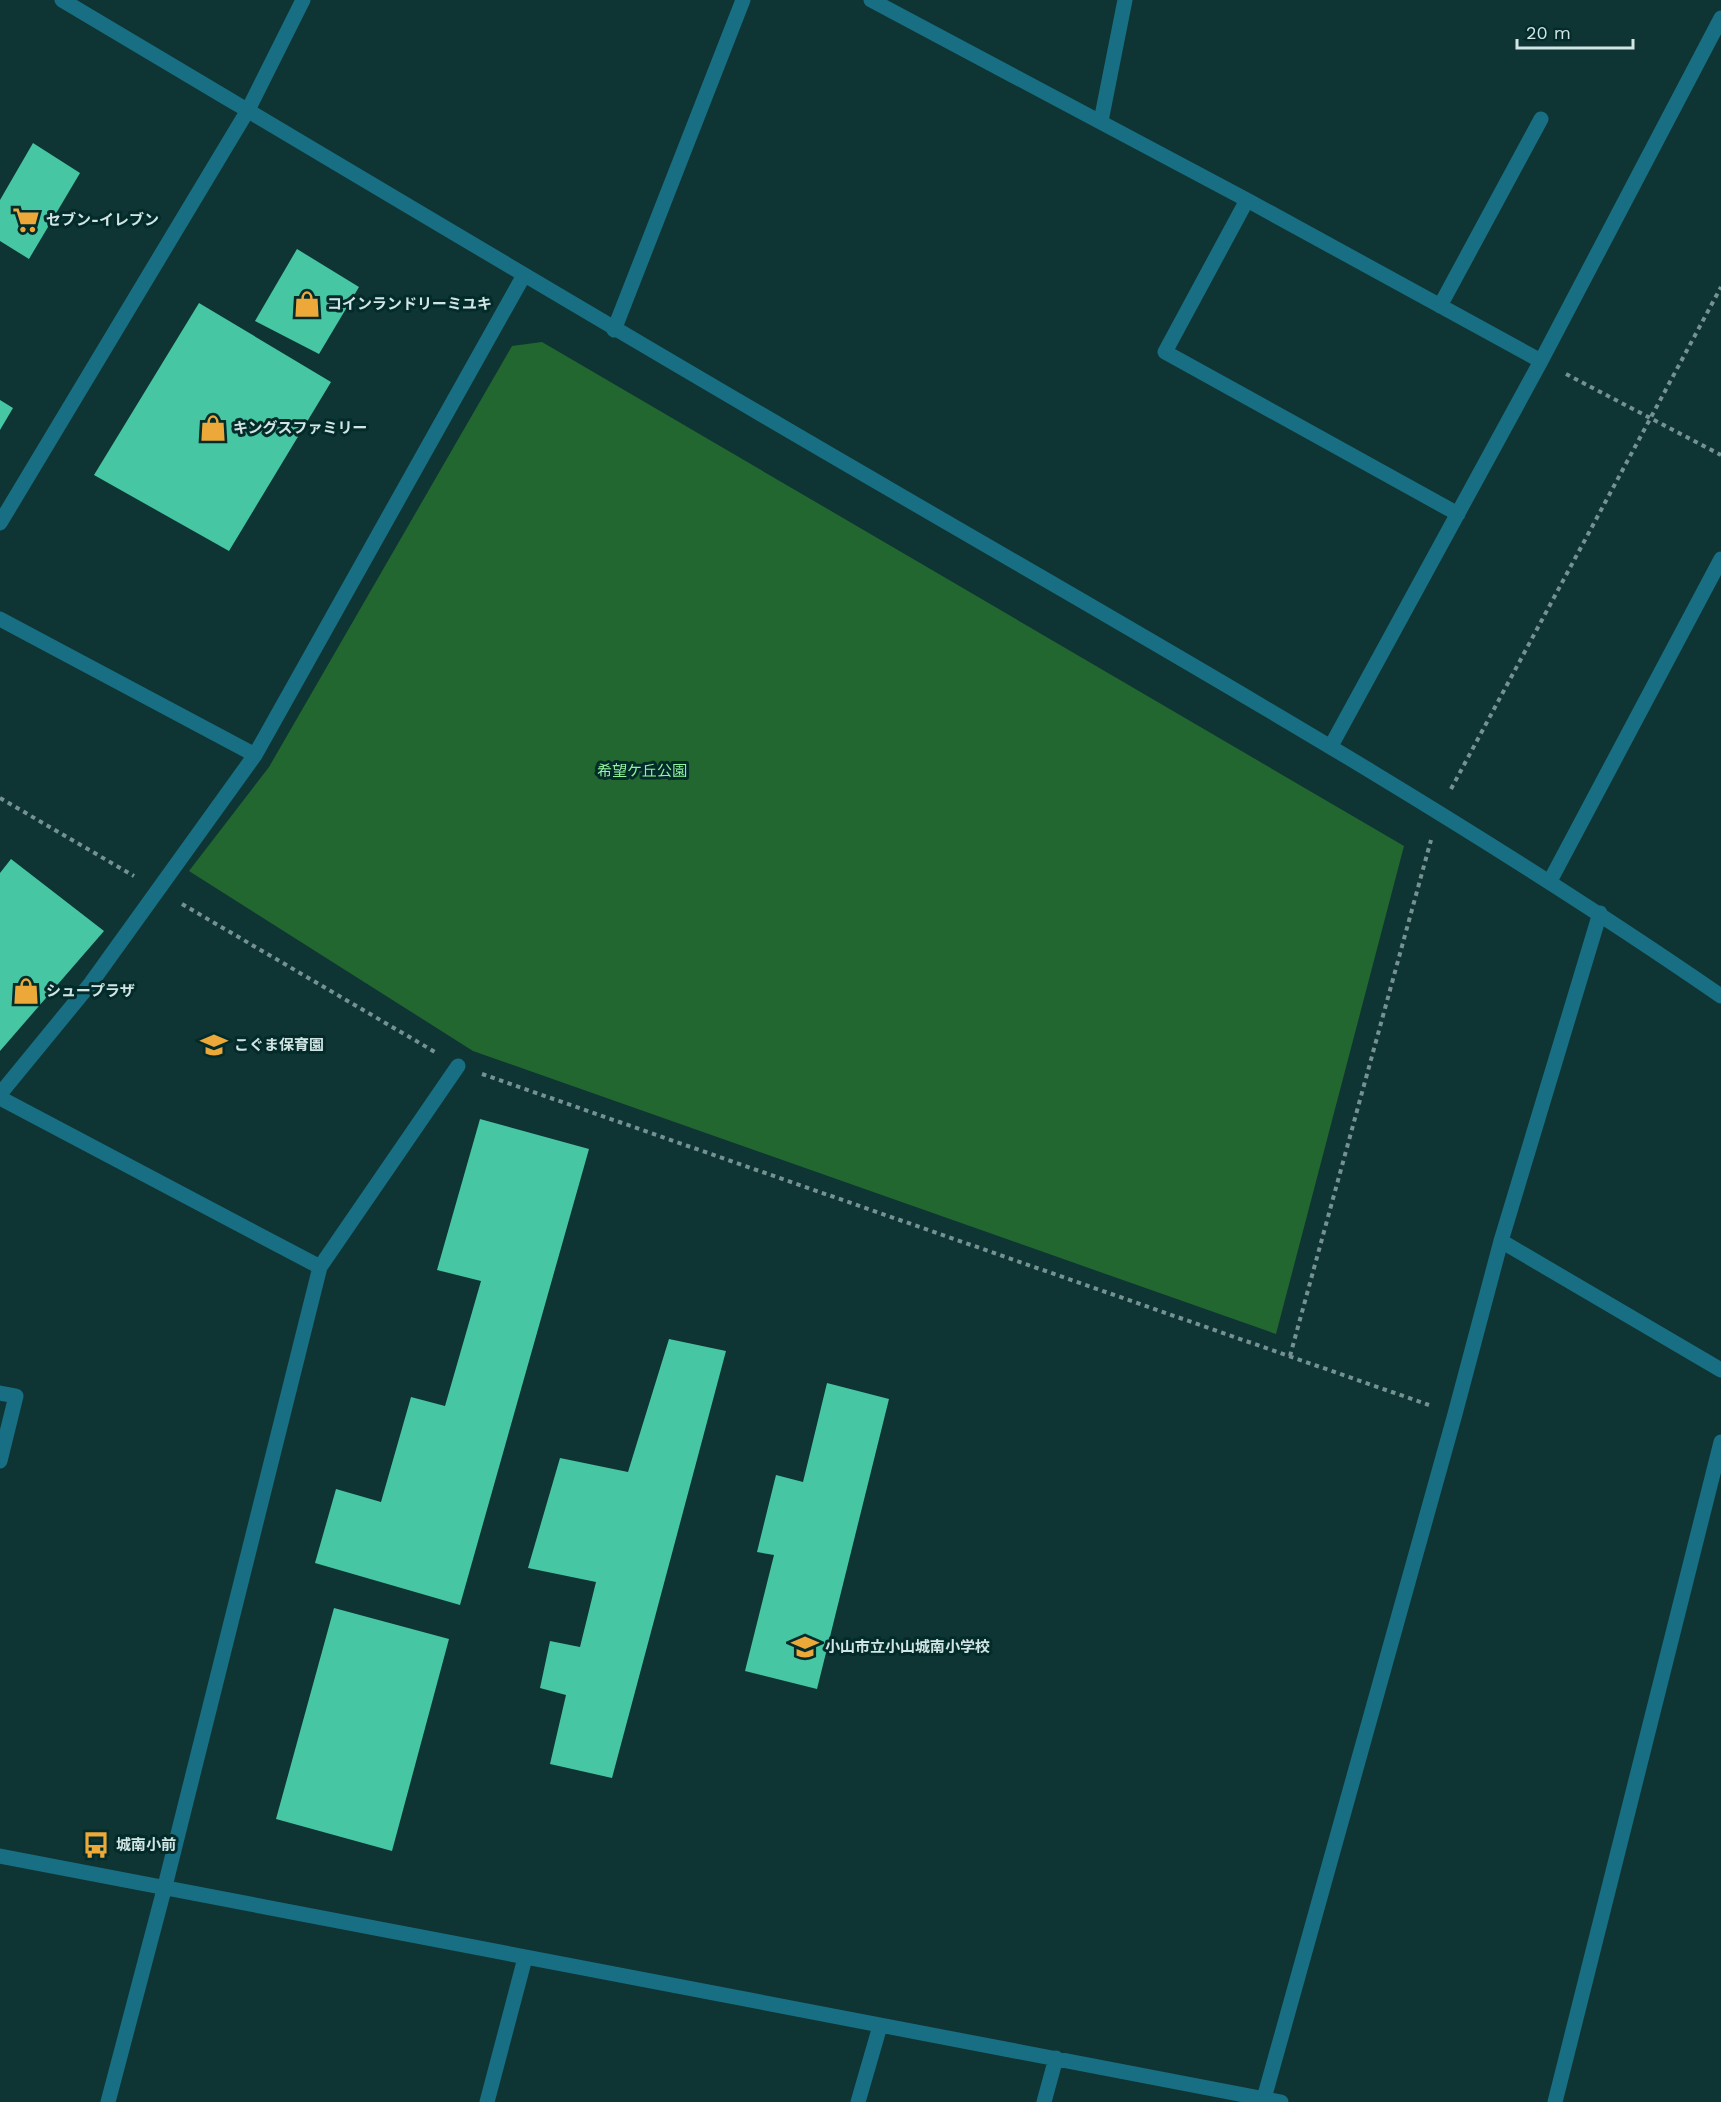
<svg xmlns="http://www.w3.org/2000/svg" width="1721" height="2102" font-family="'Work Sans','Noto Sans JP',sans-serif">
	<style>
		.green { fill: #22672f }
		.building { fill: #46c6a2 }
		.lines { fill: none; stroke-linecap: round; stroke-linejoin: round }
		.path { stroke: #759291; stroke-width: 4; stroke-dasharray: 4.5 4.5; stroke-linecap: butt }
		.minor { stroke: #186f83; stroke-width: 15 }
		.labels { text-anchor: middle; dominant-baseline: central; stroke-width: 6; stroke-linejoin: round; paint-order: stroke }
		.poi-label { font-size: 15px; font-weight: bold; fill: #d1e5e4; stroke: #032b2a; text-anchor: start }
		.park-label { font-size: 15px; fill: #90f69d; stroke: #032b2a }
	</style>
	<rect width="100%" height="100%" fill="#0e3534"/>
	<path class="green" d="M542 342 1404 846 1276 1334 473 1051 189 871 269 767 512 346Z"/>
	<path class="building" d="M33 143 80 173 29 259 0 241V200Z
		M297 249 359 287 319 354 255 321Z
		M199 303 331 382 229 551 94 475Z
		M0 400 13 408 0 430Z
		M11 859 104 931 0 1051V873Z
		M480 1119 589 1149 460 1605 315 1563 336 1489 381 1502 411 1397 445 1406 481 1281 437 1270Z
		M669 1339 726 1351 612 1778 550 1764 566 1695 540 1688 550 1641 580 1647 596 1582 528 1568 560 1458 628 1472Z
		M827 1383 889 1399 817 1689 745 1671 774 1555 757 1552 776 1475 803 1482Z
		M334 1608 449 1639 392 1851 276 1819Z"/>
	<g class="lines">
		<path class="path" d="M1566 374 1721 455
			M1451 789 1721 287
			M0 798 134 876
			M182 904 435 1052
			M482 1074 1429 1405
			M1290 1356 1431 840"/>
		<path class="minor" d="M62 0C338 164 613 329 891 490 1171 653 1454 812 1721 996
			M871 0 1247 200 1541 361
			M1101 121 1125 0
			M1247 200 1165 352 1458 514
			M1440 306 1541 119
			M614 330 743 0
			M0 523 248 110 303 0
			M0 619 255 755
			M1331 746 1541 361 1721 18
			M1550 881 1721 559
			M0 1094 91 983 255 755 524 275
			M0 1098 320 1267
			M1501 1241 1721 1370
			M0 1393 16 1396 0 1461
			M0 1856 1281 2102
			M108 2102 165 1886 320 1267 458 1066
			M487 2102 525 1958
			M858 2102 880 2026
			M1044 2102 1056 2058
			M1263 2102 1455 1414 1501 1241 1600 913
			M1555 2102 1721 1442"/>
	</g>
	<defs>
		<symbol id="supermarket-bare" viewBox="-9 -9 18 18"><path d="M-6-5.5h2.5l.6 2H6L4.5 2H-2.5L-4.4-4H-6ZM-1.5 3.2a1.3 1.3 0 1 0 .1 0ZM3 3.2a1.3 1.3 0 1 0 .1 0Z" fill="#eca93a" stroke="#032b2a" stroke-width="2.5" paint-order="stroke"/></symbol>
		<symbol id="shop-bare" viewBox="-9 -9 18 18"><path d="M-5-2.5h2.3a2.7 3.5 0 0 1 5.4 0H5L5.5 6h-11ZM-1.5-2.5h3a1.5 2.3 0 0 0-3 0Z" fill="#eca93a" stroke="#032b2a" stroke-width="2.5" paint-order="stroke"/></symbol>
		<symbol id="school-bare" viewBox="-9 -9 18 18"><path d="M0-5L7-2L0 1L-7-2ZM-4 1L0 2.5L4 1V4Q0 6-4 4Z" fill="#eca93a" stroke="#032b2a" stroke-width="2.5" paint-order="stroke"/></symbol>
		<symbol id="bus-bare" viewBox="-9 -9 18 18"><path d="M-5-6H5V4H4V6H2V4H-2V6H-4V4H-5ZM-3.5-4V0h7V-4ZM-3.5 1.2v1.5H-2V1.2ZM2 1.2v1.5H3.5V1.2Z" fill="#eca93a" stroke="#032b2a" stroke-width="2.5" paint-order="stroke"/></symbol>
	</defs>
	<g fill-rule="evenodd">
		<use href="#supermarket-bare" x="7" y="201" width="38" height="38"/>
		<use href="#shop-bare" x="288" y="285" width="38" height="38"/>
		<use href="#shop-bare" x="194" y="409" width="38" height="38"/>
		<use href="#shop-bare" x="7" y="972" width="38" height="38"/>
		<use href="#school-bare" x="195" y="1026" width="38" height="38"/>
		<use href="#school-bare" x="786" y="1628" width="38" height="38"/>
		<use href="#bus-bare" x="77" y="1826" width="38" height="38"/>
	</g>
	<g class="labels">
		<g class="poi-label">
			<text x="46" y="220">セブン-イレブン</text>
			<text x="327" y="304">コインランドリーミユキ</text>
			<text x="233" y="428">キングスファミリー</text>
			<text x="46" y="991">シュープラザ</text>
			<text x="234" y="1045">こぐま保育園</text>
			<text x="825" y="1647">小山市立小山城南小学校</text>
			<text x="116" y="1845">城南小前</text>
		</g>
		<g class="park-label">
			<text x="642" y="771">希望ケ丘公園</text>
		</g>
	</g>
	<path d="M1517 39v9h116v-9" fill="none" stroke="#d1e5e4" stroke-width="3"/>
	<text x="1526" y="39" font-size="18" fill="#d1e5e4" stroke="#032b2a" stroke-width="4.5" paint-order="stroke">20 m</text>
</svg>
